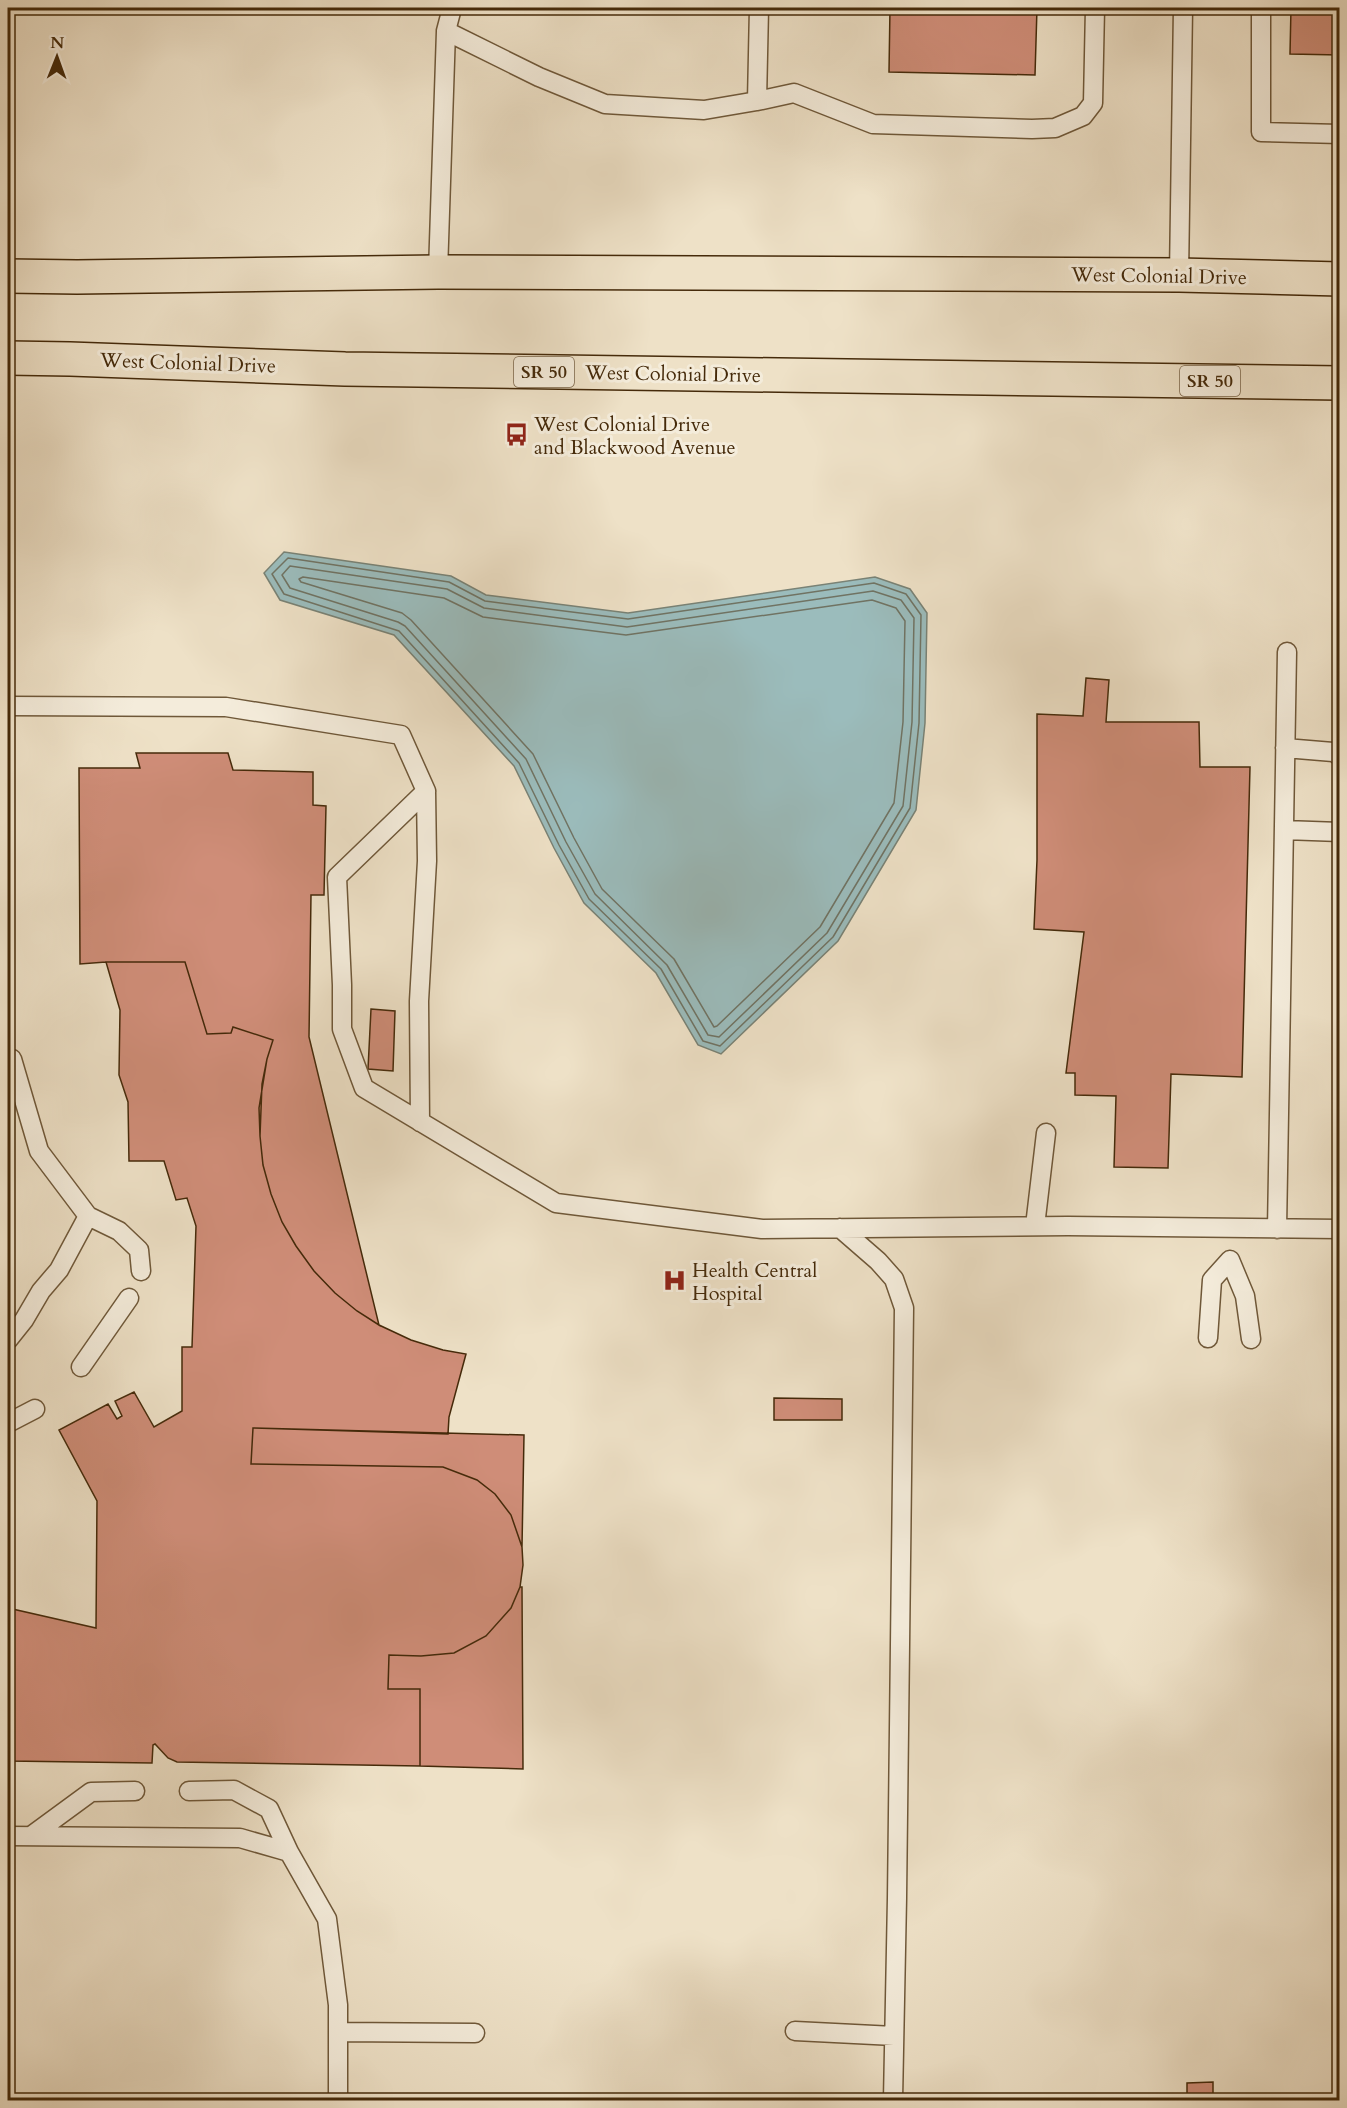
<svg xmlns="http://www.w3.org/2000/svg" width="1347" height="2108" font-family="Cardo,serif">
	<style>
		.water { fill: #9bbcbc; stroke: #798275; stroke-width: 1.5 }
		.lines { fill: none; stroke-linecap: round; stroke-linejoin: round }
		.shore { stroke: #707363; stroke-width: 1.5 }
		.building { fill: #cf8d78; stroke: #452a0a; stroke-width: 1.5 }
		.service-casing { stroke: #6f5839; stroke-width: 21 }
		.trunk-casing { stroke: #452a0a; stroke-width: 36 }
		.service { stroke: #f4ecdb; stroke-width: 18 }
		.trunk { stroke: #eee1c7; stroke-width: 33 }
		.labels { text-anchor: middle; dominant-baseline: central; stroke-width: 6; stroke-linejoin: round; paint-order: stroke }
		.shield { fill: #f4ecdb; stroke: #7a6449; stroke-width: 1.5 }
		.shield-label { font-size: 18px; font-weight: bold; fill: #452a0a }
		.street-label { font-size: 20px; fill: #452a0a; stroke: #f4ecdb }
		.poi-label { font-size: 20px; fill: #452a0a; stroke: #f4ecdb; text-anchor: start }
	</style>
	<rect width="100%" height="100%" fill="#eee1c7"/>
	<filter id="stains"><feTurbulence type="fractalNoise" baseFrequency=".00333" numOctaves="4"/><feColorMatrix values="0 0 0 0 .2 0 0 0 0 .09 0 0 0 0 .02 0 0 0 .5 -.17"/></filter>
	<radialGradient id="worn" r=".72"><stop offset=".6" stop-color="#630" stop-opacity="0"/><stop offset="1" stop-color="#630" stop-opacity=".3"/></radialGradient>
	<path class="water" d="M284 552 451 576 486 595 628 613 875 577 910 589 927 613 925 723 916 810 838 941 721 1054 698 1045 656 973 584 903 554 848 514 766 394 635 280 600 264 573Z"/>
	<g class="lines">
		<path class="shore" d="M288 558 449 582 485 601 628 619 874 583 906 594 921 615 919 723 910 808 833 937 720 1046 703 1041 661 969 589 899 559 845 519 763 399 631 284 594 272 574Z
			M290 566 447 589 484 608 627 627 873 591 901 600 914 618 912 722 903 806 827 933 719 1037 708 1035 667 965 595 894 566 842 526 759 405 626 398 622 290 588 282 575Z
			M303 577 444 598 483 617 626 635 872 600 896 608 905 621 903 722 894 803 820 927 717 1026 714 1027 674 959 602 889 574 838 533 754 411 620 402 613 301 582 299 579Z"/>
	</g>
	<path class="building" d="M890 8H1037L1035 75 889 72Z
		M1291 8H1340V55L1290 54Z
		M1086 678 1109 680 1106 722H1199L1200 767H1250L1242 1077 1171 1074 1168 1168 1114 1167 1116 1096 1075 1095V1073H1066L1084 932 1034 929 1037 860V714L1083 716Z
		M136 753H228L233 770 313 772V805L326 806 324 895H311L309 1037 379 1325 357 1311 335 1293 314 1271 296 1246 282 1222 271 1194 263 1165 260 1136 259 1108 267 1059 273 1040 233 1027 231 1033 207 1034 185 962H106L80 964 79 768H140Z
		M106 962H185L207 1034 231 1033 233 1027 273 1040 267 1059 262 1084 260 1136 263 1165 271 1194 282 1222 296 1246 314 1271 335 1293 357 1311 379 1325 411 1340 443 1350 466 1354 449 1417 448 1434 253 1428 251 1464 443 1467 477 1480 495 1494 511 1515 522 1547 523 1565 520 1587 511 1608 486 1636 454 1653 421 1656 389 1655 388 1689H420V1766L177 1762 168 1758 155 1744 153 1745 152 1763 8 1761V1608L96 1628 97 1501 59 1430 108 1404 117 1419 122 1416 115 1401 134 1392 154 1427 182 1411V1347H192L196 1226 187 1198 176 1200 164 1161H129L128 1102 119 1075 120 1010Z
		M371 1009 395 1011 393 1071 368 1069Z
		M774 1398 842 1399V1420H774Z
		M253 1428 524 1435 522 1547 511 1515 495 1494 477 1480 443 1467 251 1464Z
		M520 1587H522L523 1769 420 1766V1689H388L389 1655 421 1656 454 1653 486 1636 511 1608Z
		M1213 2082V2100H1187V2083Z"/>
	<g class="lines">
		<defs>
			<path id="service" d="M1261 8V132L1340 134
				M446 31 539 77 605 104 704 110 757 101 759 8
				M757 101 794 93 873 124 1032 129 1055 128 1083 116 1093 103 1095 8
				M438 272 446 31 452 8
				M1179 275 1183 8
				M8 706 226 707 401 735 426 791 337 877 342 985V1029L364 1088 556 1203 762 1229 1068 1226 1340 1229
				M1285 748 1333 752 1340 756
				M1284 830 1340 832
				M12 1059 39 1151 88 1216 119 1231 139 1250 141 1271
				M420 1122 419 1001 427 861 426 791
				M1035 1226 1046 1133
				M840 1228 878 1261 894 1279 904 1308 897 1898 893 2100
				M1277 1229 1287 652
				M1208 1338 1212 1280 1230 1260 1245 1296 1251 1339
				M8 1340 24 1320 41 1291 59 1270 88 1216
				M81 1367 129 1298
				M8 1423 35 1409
				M189 1791 234 1790 269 1809 289 1852
				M8 1836 240 1838 289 1852 327 1919 338 2005V2100
				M31 1836 91 1792 135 1791
				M795 2031 894 2036
				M338 2032 475 2033"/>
			<path id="trunk" d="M8 276 77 277 438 272 1179 275 1340 279
				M8 358 70 359 345 369 1340 383"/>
		</defs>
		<use href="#service" class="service-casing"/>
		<use href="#trunk" class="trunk-casing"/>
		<use href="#service" class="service"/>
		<use href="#trunk" class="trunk"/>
	</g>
	<defs>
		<symbol id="bus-bare" viewBox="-9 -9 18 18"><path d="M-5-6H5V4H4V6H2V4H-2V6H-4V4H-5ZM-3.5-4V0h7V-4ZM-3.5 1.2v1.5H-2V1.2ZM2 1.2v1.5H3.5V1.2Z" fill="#8f2418" stroke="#f4ecdb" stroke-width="2.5" paint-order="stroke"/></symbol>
		<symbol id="hospital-bare" viewBox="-9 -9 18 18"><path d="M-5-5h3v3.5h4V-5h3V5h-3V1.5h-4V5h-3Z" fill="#8f2418" stroke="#f4ecdb" stroke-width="2.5" paint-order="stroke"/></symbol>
	</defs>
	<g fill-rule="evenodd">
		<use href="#bus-bare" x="500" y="418" width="33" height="33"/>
		<use href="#hospital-bare" x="658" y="1264" width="33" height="33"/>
	</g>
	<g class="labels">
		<g class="shield">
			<rect x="514" y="357" width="60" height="30" rx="4.5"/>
			<rect x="1180" y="366" width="60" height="30" rx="4.5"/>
		</g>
		<g class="shield-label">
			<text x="544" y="372">SR 50</text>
			<text x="1210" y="381">SR 50</text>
		</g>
		<g class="street-label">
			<text transform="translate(1159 276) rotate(1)">West Colonial Drive</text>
			<text transform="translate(188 363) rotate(2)">West Colonial Drive</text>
			<text transform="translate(673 374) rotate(1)">West Colonial Drive</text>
		</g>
		<g class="poi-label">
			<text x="534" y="424">West Colonial Drive<tspan x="534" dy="23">and Blackwood Avenue</tspan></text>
			<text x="692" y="1270">Health Central<tspan x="692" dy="23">Hospital</tspan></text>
		</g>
	</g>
	<rect width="1347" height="2108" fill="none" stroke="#eee1c7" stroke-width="30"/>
	<rect x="9" y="9" width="1329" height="2090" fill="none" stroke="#452a0a" stroke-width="3"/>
	<rect x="15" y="15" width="1317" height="2078" fill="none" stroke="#452a0a" stroke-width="1.5"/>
	<g transform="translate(57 57) rotate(1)" stroke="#f4ecdb" stroke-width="4.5" paint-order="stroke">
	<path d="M0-4.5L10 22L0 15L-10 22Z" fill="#452a0a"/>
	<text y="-9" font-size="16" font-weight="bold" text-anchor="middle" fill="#452a0a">N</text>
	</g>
	<rect width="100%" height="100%" filter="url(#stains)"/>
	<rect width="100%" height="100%" fill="url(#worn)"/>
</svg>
